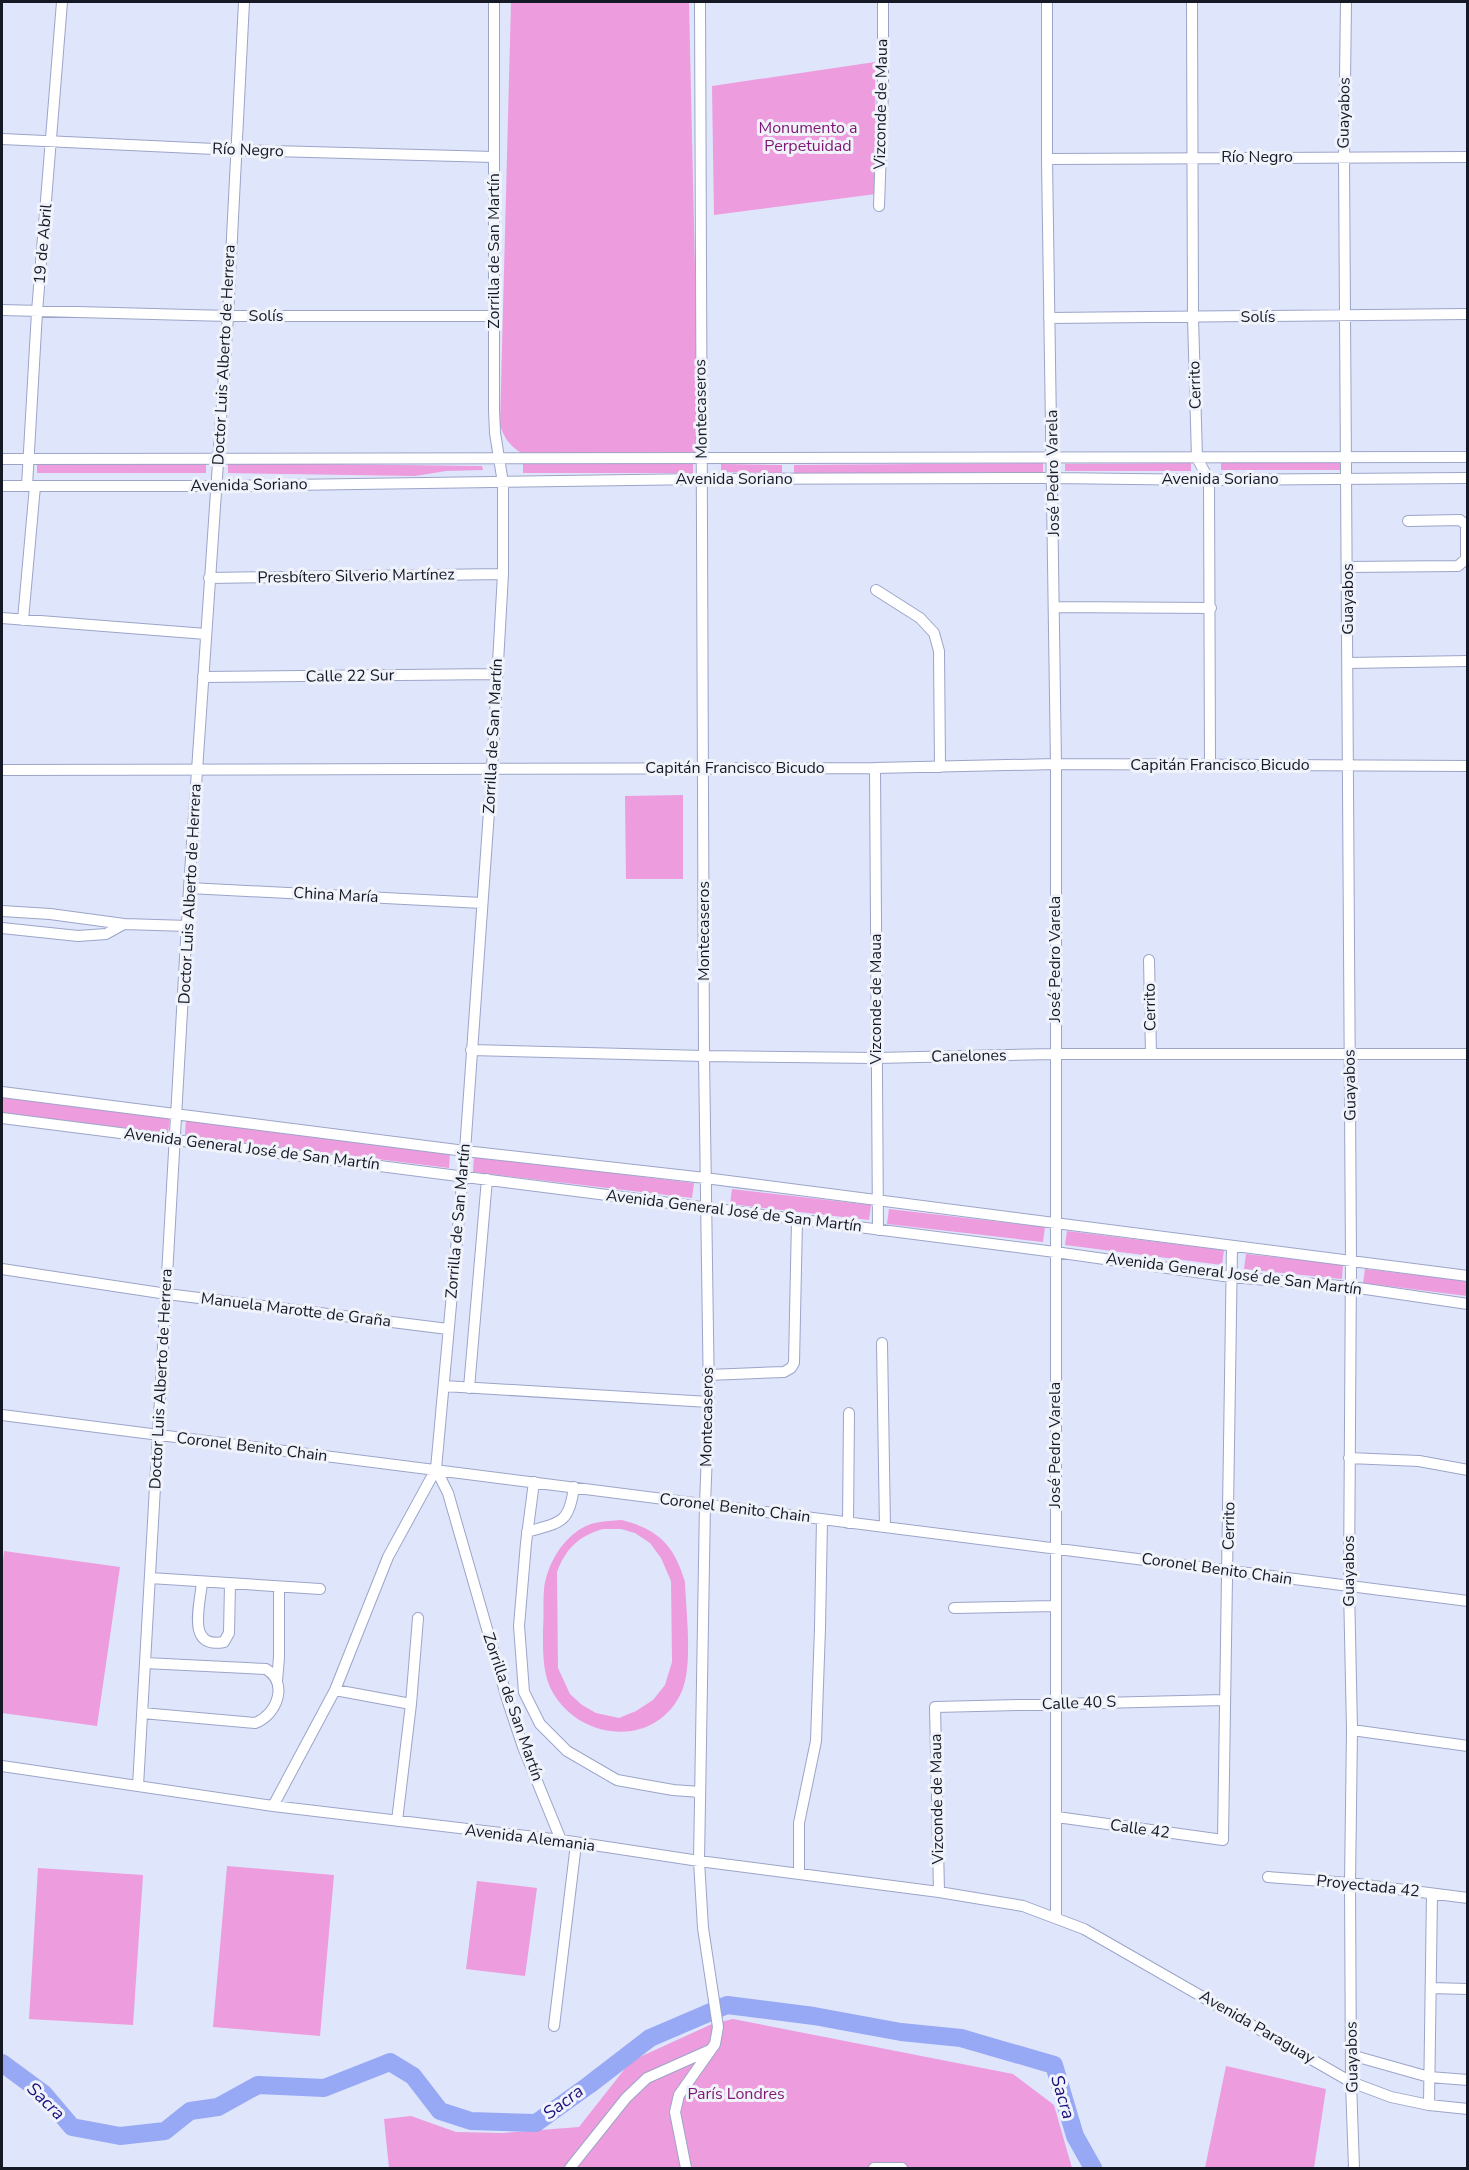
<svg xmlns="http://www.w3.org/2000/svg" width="1469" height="2170" font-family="'Nunito Sans',sans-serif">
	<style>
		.green { fill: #ed9cde; fill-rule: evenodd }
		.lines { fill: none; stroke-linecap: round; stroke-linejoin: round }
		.river { stroke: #97a8f4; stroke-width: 18 }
		.minor-casing { stroke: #9ca5c8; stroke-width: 12 }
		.minor { stroke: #fff; stroke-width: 10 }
		.labels { text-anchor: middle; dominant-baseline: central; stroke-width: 6; stroke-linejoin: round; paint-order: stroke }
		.street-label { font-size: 16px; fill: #151825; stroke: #f0f3fa }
		.park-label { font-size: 16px; fill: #7e1673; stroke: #f0f3fa }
		.water-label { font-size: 18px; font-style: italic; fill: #1b0f7e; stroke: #f0f3fa }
	</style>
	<rect width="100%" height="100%" fill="#dfe5fb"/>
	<path class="green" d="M511 2H689L699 448 694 452 523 454C510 446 505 440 500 425Z
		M875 62 876 194 714 215 712 86Z
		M228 463 482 466 483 470 446 471 415 476 228 473Z
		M1043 463V472L794 474V465Z
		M1191 463V471H1065V464Z
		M1221 463H1340V470H1221Z
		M37 464H206V473H37Z
		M523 464H693V473H523Z
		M721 464 782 465V473L721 472Z
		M683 795V879H626L625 796Z
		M2 1096 170 1118 168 1133 2 1113Z
		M186 1120 450 1153 449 1168 185 1135Z
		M474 1156 694 1183 692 1198 473 1172Z
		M732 1189 871 1205 869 1220 730 1204Z
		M889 1209 1045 1227 1043 1242 887 1224Z
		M1067 1231 1224 1250 1222 1265 1065 1245Z
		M1246 1254 1343 1264 1342 1279 1244 1269Z
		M1365 1269 1467 1281V1296L1363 1283Z
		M622 1520C659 1530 674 1545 685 1582 686 1612 693 1664 682 1691 657 1748 582 1742 553 1693 542 1674 543 1650 543 1630 544 1616 543 1602 544 1589 547 1564 563 1537 586 1526 597 1521 610 1521 622 1520ZM603 1529H621L635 1533 650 1543 661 1558 671 1581 672 1662 665 1685 653 1700 636 1711 619 1718 596 1713 582 1705 570 1694 558 1668 557 1572C566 1548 579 1536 603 1529Z
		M4 1551 120 1567 97 1726 2 1713V1572Z
		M227 1866 334 1875 320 2036 213 2027Z
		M38 1868 143 1875 133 2025 29 2019Z
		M477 1881 537 1888 525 1976 466 1969Z
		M733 2019 1013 2074 1054 2105 1072 2168H389L384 2119 411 2116 456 2132 502 2133 579 2127 631 2061 712 2024Z
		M1226 2066 1326 2089 1314 2168H1205Z"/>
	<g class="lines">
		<path class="river" d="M2 2063 44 2094 72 2127 120 2136 165 2131 190 2111 218 2107 258 2085 324 2088 390 2062 413 2076 440 2111 471 2121 536 2123 589 2085 650 2038 727 2005 814 2016 901 2032 961 2038 1054 2065 1075 2136 1093 2168"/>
		<defs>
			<path id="minor" d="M1047 2V159L1056 764V1917
				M1192 2 1193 317 1197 458 1209 480 1210 765
				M1346 2 1344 158 1351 1261 1349 1587 1352 1730 1350 1883 1351 2082 1354 2168
				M2 139 236 150 494 157
				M1047 159 1468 157
				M879 206 883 88V2
				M2 310 228 316H494
				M1049 318 1468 314
				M2 459 1468 457
				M2 486H216L702 479 1053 478 1209 480 1468 478
				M27 486 37 312 62 2
				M1347 567 1458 566 1466 559V525L1460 520 1408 521
				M209 578 503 574
				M876 590 920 618 934 633 939 651 940 767
				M1054 607 1211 608
				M2 618 206 634
				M23 620 35 486
				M1348 663 1468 661
				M203 677 497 674
				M875 768 878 1230
				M2 770 875 768 1056 764 1468 766
				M189 888 482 903
				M2 911 50 914 124 924 188 926
				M2 928 78 936 106 934 124 924
				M1149 960 1151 1054
				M471 1050 704 1056 876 1058 1054 1054H1468
				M2 1092 465 1151 705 1178 1468 1276
				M2 1118 1055 1252 1231 1277 1352 1287 1468 1304
				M2 1269 167 1294 448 1329
				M882 1343 885 1527
				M708 1375 784 1372 791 1368 794 1363 797 1220
				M444 1386 709 1402
				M469 1388 487 1179
				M2 1415 1468 1601
				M1349 1458 1419 1461 1468 1470
				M436 1469 448 1493 508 1702 523 1747 561 1840
				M534 1482 526 1543 519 1626 524 1692 540 1724 567 1751 617 1780 673 1790 700 1792
				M848 1523 849 1413
				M527 1532C561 1522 569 1524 574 1487
				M150 1578 320 1589
				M202 1582C200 1606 186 1649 224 1642L229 1633 230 1584
				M954 1608 1056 1606
				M277 1681 279 1657V1587
				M335 1690 411 1704
				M142 1713 255 1723C277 1715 289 1683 266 1669L145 1663
				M1352 1730 1468 1746
				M2 1766 273 1806 561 1840 699 1861 939 1892 1023 1906 1084 1929 1351 2082 1391 2097 1429 2105 1468 2109
				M138 1786 189 888 228 316 244 2
				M273 1806 335 1690 388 1557 436 1469 465 1151 492 769 503 574V483L495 433 494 410V2
				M1057 1817 1223 1840 1232 1247
				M397 1821 411 1704 418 1618
				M799 1874V1823L816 1741 820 1628 822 1519
				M1268 1877 1350 1883 1468 1898
				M939 1892 935 1707 1224 1700
				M1431 1988 1468 1989
				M554 2026 576 1844
				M1351 2055 1429 2077 1468 2080
				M1429 2105 1432 1894
				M570 2168 626 2098 647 2078 710 2050
				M686 2168 675 2112 679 2095 715 2044 718 2027 703 1928 699 1861 705 1504 709 1402 704 1056 700 2
				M874 2168H902"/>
		</defs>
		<use href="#minor" class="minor-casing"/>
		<use href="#minor" class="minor"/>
	</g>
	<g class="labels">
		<g class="street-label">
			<text transform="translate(881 104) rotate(-89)">Vizconde de Maua</text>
			<text transform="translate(1344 113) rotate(-89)">Guayabos</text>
			<text transform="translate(248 150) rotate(2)">Río Negro</text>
			<text x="1257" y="157">Río Negro</text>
			<text transform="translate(43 244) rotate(-85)">19 de Abril</text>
			<text transform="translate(494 251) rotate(-90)">Zorrilla de San Martín</text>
			<text x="266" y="316">Solís</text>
			<text x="1258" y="317">Solís</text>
			<text transform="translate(224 355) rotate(-87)">Doctor Luis Alberto de Herrera</text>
			<text transform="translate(1195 385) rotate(-92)">Cerrito</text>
			<text transform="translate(701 409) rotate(-91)">Montecaseros</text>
			<text transform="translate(1053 473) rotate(-91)">José Pedro Varela</text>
			<text x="734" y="479">Avenida Soriano</text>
			<text x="1220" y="479">Avenida Soriano</text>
			<text transform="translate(249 485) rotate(-1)">Avenida Soriano</text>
			<text transform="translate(356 576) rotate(-1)">Presbítero Silverio Martínez</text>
			<text transform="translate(1348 599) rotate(-90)">Guayabos</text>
			<text transform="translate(350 676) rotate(-1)">Calle 22 Sur</text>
			<text transform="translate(493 736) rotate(-87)">Zorrilla de San Martín</text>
			<text x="1220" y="765">Capitán Francisco Bicudo</text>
			<text x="735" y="768">Capitán Francisco Bicudo</text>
			<text transform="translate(190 894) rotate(-87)">Doctor Luis Alberto de Herrera</text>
			<text transform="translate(336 895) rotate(3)">China María</text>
			<text transform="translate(704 931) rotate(-90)">Montecaseros</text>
			<text transform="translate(1055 959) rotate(-90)">José Pedro Varela</text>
			<text transform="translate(876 999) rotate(-90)">Vizconde de Maua</text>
			<text transform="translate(1150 1007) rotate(-91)">Cerrito</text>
			<text transform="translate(969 1056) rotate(-1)">Canelones</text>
			<text transform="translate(1350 1085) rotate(-91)">Guayabos</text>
			<text transform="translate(252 1149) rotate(7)">Avenida General José de San Martín</text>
			<text transform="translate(734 1211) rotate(7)">Avenida General José de San Martín</text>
			<text transform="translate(458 1221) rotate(-85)">Zorrilla de San Martín</text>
			<text transform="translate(1234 1274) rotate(7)">Avenida General José de San Martín</text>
			<text transform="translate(296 1310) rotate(7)">Manuela Marotte de Graña</text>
			<text transform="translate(161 1379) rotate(-87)">Doctor Luis Alberto de Herrera</text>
			<text transform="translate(707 1417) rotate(-89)">Montecaseros</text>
			<text transform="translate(1055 1445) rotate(-90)">José Pedro Varela</text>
			<text transform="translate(252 1447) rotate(7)">Coronel Benito Chain</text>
			<text transform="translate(735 1508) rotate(7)">Coronel Benito Chain</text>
			<text transform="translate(1229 1526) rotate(-89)">Cerrito</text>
			<text transform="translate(1217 1569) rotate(8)">Coronel Benito Chain</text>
			<text transform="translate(1349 1571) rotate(-90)">Guayabos</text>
			<text transform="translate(1079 1703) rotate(-2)">Calle 40 S</text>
			<text transform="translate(513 1707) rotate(71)">Zorrilla de San Martín</text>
			<text transform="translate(937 1799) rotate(-91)">Vizconde de Maua</text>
			<text transform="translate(1140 1829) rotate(8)">Calle 42</text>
			<text transform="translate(530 1838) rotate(7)">Avenida Alemania</text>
			<text transform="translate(1368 1886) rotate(6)">Proyectada 42</text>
			<text transform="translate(1257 2027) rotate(30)">Avenida Paraguay</text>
			<text transform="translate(1352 2057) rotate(-91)">Guayabos</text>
		</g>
		<g class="park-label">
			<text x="808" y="128">Monumento a<tspan x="808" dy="18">Perpetuidad</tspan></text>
			<text x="736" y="2094">París Londres</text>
		</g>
		<g class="water-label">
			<text transform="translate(1063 2097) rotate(73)">Sacra</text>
			<text transform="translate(46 2101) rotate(44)">Sacra</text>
			<text transform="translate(563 2102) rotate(-37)">Sacra</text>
		</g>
	</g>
	<rect width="1469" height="2170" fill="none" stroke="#151825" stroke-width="6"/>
</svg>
